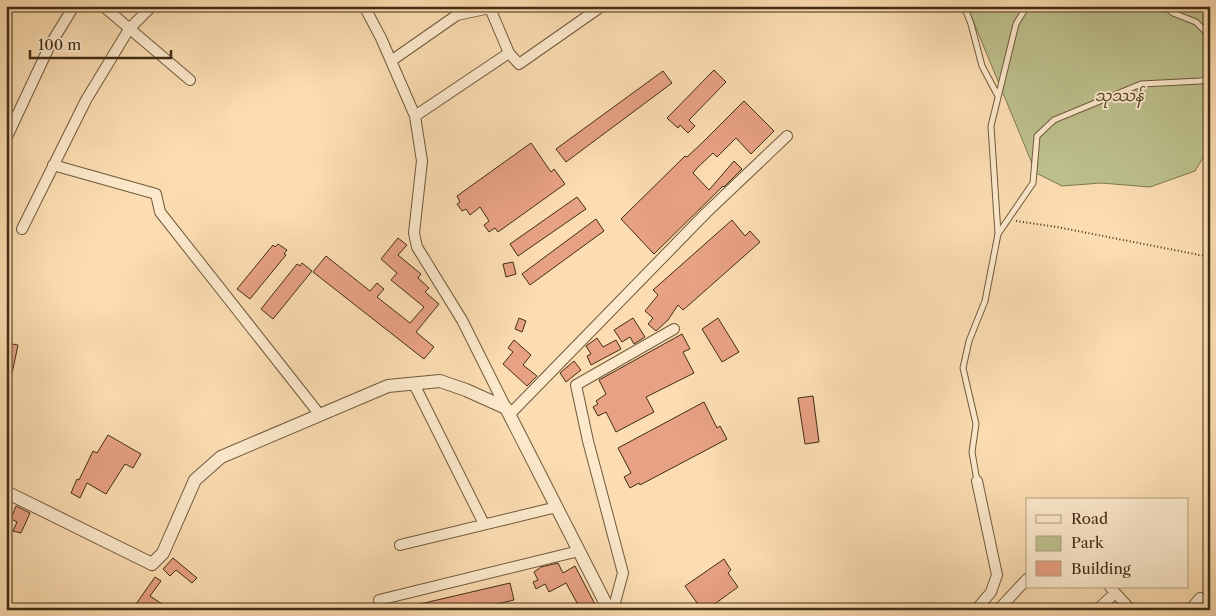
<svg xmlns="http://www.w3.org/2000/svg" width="1216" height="616" font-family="'Libre Caslon Text','Noto Sans Myanmar',serif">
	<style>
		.green { fill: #bdc18d; stroke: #807751 }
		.building { fill: #e7a183; stroke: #422d15 }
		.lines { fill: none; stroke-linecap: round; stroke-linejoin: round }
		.service-casing { stroke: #70593c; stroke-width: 7 }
		.minor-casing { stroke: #70593c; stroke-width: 12 }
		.tertiary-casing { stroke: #70593c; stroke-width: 14 }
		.path { stroke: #422d15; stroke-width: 2; stroke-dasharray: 1 2.5; stroke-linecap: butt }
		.service { stroke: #fce9cc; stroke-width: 5 }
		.minor { stroke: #fce9cc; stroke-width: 10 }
		.tertiary { stroke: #fce9cc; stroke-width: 12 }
		.labels { text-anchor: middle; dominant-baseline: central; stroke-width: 4; stroke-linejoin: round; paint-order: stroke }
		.park-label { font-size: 15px; font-style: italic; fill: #5b4b2d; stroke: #fce9cc }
	</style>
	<rect width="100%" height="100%" fill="#fbddb1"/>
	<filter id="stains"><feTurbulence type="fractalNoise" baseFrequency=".004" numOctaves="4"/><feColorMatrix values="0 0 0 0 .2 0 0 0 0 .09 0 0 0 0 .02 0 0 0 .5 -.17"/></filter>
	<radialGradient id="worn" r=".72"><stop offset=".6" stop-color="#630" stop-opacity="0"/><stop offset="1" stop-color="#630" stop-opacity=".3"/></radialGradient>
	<path class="green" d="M967 6H1210V147L1195 171 1150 187 1101 183 1062 186 1036 173Z"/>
	<path class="building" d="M714 70 726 82 689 120 695 126 688 133 680 125 678 128 667 118Z
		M663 71 672 83 566 162 556 149Z
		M744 101 774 131 751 154 736 138 717 157 713 153 697 168 693 173 709 190 734 161 742 169 724 187 723 186 654 254 621 219 685 156 687 157 703 142Z
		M531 143 551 172 554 169 565 184 498 232 495 228 489 232 484 225 489 221 480 207 470 215 466 209 462 211 457 204 460 202 457 196Z
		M577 197 586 209 518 256 510 244Z
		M596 219 604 231 530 285 522 274Z
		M732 220 745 236 750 231 760 242 690 304 683 310 678 305 668 320 656 331 648 324 653 318 645 311 658 295 653 290Z
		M398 238 407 245 398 255 421 274 418 278 429 288 425 292 439 304 416 332 434 347 424 359 313 272 326 256 370 291 377 283 384 289 377 297 410 323 424 307 391 280 397 273 381 259Z
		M278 244 287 250 284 254 286 255 250 299 237 289 273 245 275 247Z
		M513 262 516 274 506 277 503 264Z
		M302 263 312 271 273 319 261 309 297 264 300 266Z
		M519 318 526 321 522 332 515 329Z
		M633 318 645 337 634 344 630 337 622 342 614 330Z
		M718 318 739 352 722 362 702 329Z
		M682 334 690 349 683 352 694 373 646 397 654 412 616 432 606 412 598 416 593 407 598 404 596 401 606 394 599 380Z
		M597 338 603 347 616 340 621 349 591 365 587 356 591 354 586 346Z
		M514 340 531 355 523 365 537 376 527 386 503 364 513 352 508 348Z
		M6 343 18 345 10 383H6Z
		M574 361 581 370 566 382 560 373Z
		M813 396 819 442 805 444 798 398Z
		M704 402 717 428 720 426 727 439 640 485 639 483 630 488 624 477 631 473 618 448Z
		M108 435 141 454 133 468 125 464 106 494 87 483 80 498 71 493 77 479 79 480 93 451 97 453Z
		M16 506 30 513 21 533 13 531 17 522 11 519Z
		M173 558 197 578 192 583 176 570 170 576 163 569Z
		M724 559 731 570 728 573 738 587 712 606 715 610H702L685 586Z
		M558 563 563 573 575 566 598 610H581L566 583 549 592 545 584 536 589 533 582 538 580 534 572 541 567Z
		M155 577 161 581 150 596 171 610H152L143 604 141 607 136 604Z
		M510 583 514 600 471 610H408L407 607Z"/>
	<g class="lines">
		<defs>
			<path id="service" d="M964 6 971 24 982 66 998 96
				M1164 6 1173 13 1196 22 1210 36
				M998 234 991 126 1016 24 1027 6
				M977 481 972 452 976 424 963 368 969 341 985 301 998 234 1033 183 1037 136 1054 120 1141 84 1201 81 1210 78"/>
			<path id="minor" d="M103 6 190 80
				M364 6 381 38 415 116 422 161 414 233 417 247 462 320 506 408
				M489 6 509 53 519 64 602 6
				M391 61 457 15 490 8 493 6
				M415 116 509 53
				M6 139 50 45 74 6
				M53 165 156 194 160 212 320 415
				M22 229 86 100 129 29 152 6
				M414 384 484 524
				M510 414 706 213 787 136
				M400 545 557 507
				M1110 587 1131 610
				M379 600 579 551
				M613 610 623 573 588 441 576 385 674 329
				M976 610 991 592 997 575 977 481
				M998 610 1027 579
				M1097 610 1115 593
				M1190 610 1200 598"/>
			<path id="tertiary" d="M6 492 152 564 163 553 195 480 221 457 388 386 440 381 466 390 506 408 609 610"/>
		</defs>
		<use href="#service" class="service-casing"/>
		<use href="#minor" class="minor-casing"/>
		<use href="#tertiary" class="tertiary-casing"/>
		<path class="path" d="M1016 221 1057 227 1210 257"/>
		<use href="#service" class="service"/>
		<use href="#minor" class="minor"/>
		<use href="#tertiary" class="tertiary"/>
	</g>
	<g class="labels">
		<g class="park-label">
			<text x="1119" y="95">သုဿန်</text>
		</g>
	</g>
	<rect width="1216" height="616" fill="none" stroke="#fbddb1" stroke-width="25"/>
	<rect x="8" y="8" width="1201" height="601" fill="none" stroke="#422d15" stroke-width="2.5"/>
	<rect x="12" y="12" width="1191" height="591" fill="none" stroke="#422d15"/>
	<rect x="1026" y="498" width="162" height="90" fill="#fce9cc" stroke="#b29e83"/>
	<rect x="1036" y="515" width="25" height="8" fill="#fce9cc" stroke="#b29e83"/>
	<text x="1071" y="524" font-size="15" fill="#422d15">Road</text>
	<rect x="1036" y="536" width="25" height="15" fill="#bdc18d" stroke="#b29e83"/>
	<text x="1071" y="548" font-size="15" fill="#422d15">Park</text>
	<rect x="1036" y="561" width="25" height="15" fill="#e7a183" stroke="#b29e83"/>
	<text x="1071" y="574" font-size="15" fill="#422d15">Building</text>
	<path d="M30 50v8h141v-8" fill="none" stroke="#422d15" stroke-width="2.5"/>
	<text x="38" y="50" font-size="15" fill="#422d15" stroke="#fce9cc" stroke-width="4" paint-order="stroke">100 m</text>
	<rect width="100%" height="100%" filter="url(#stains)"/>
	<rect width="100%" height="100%" fill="url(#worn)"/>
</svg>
